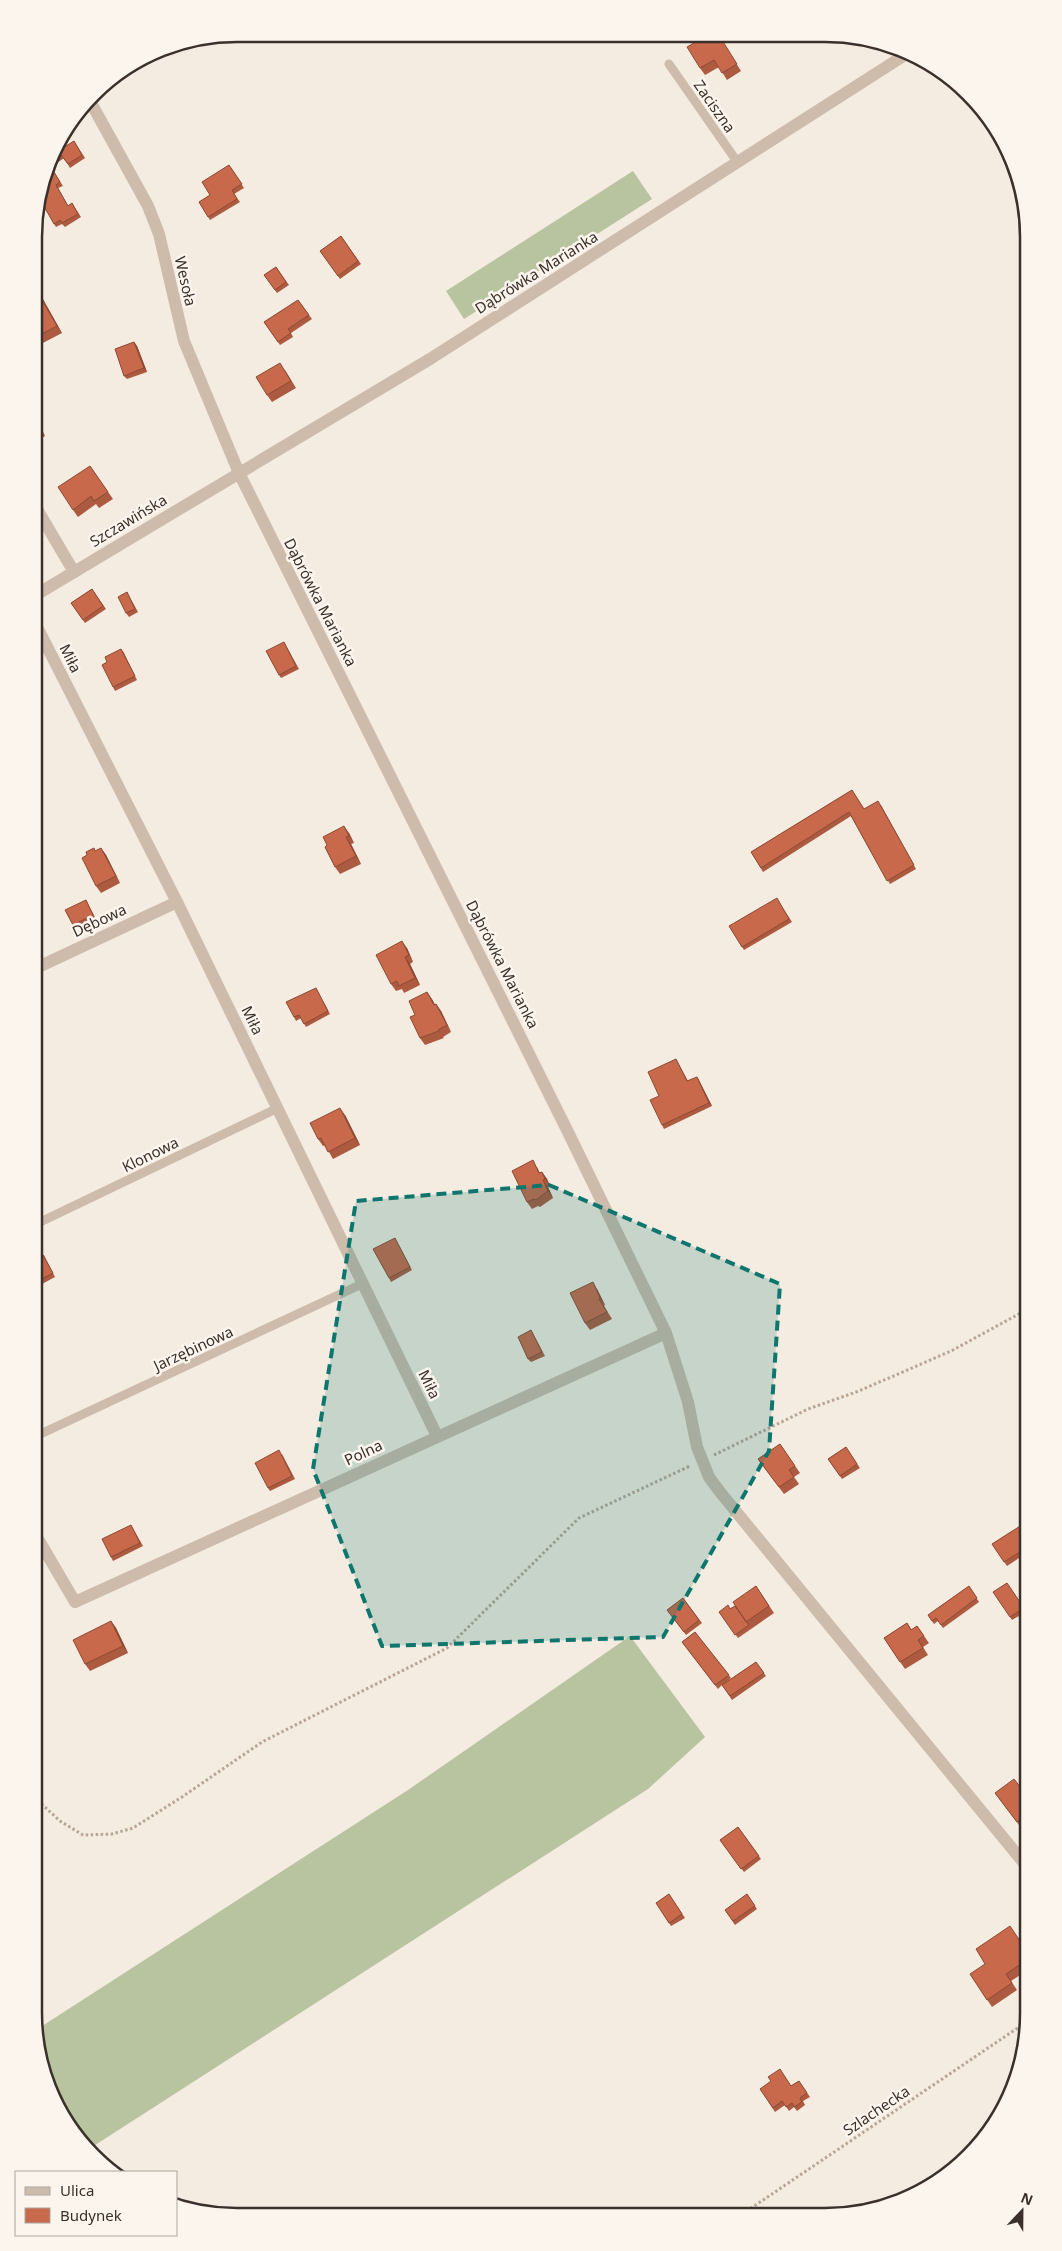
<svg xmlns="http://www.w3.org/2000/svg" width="1062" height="2251" font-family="'Noto Sans',sans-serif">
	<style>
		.grass { fill: #b8c4a0 }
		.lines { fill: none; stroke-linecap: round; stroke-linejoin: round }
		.path { stroke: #b9a596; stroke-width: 3; stroke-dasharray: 2.5 2.5; stroke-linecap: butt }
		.service { stroke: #cdbbac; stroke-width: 9 }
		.minor { stroke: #cdbbac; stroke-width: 12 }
		.tertiary { stroke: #cdbbac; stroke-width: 12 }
		.wall { fill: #ac5a40 }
		.shaded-wall { fill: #8c4a34 }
		.building { fill: #c8694b; stroke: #8c4a34 }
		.marked { fill: #0f766e; fill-opacity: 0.2; stroke: #0f766e; stroke-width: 4; stroke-dasharray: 10 6; stroke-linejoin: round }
		.labels { text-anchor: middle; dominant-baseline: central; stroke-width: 5; stroke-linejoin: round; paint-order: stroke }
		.street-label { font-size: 15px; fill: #3b302b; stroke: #fbf5ee }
		.rim { fill: none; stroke: #3b302b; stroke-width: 2.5 }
	</style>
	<rect width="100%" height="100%" fill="#f4ebe1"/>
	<path class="grass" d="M633 171 652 199 464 319 446 291Z
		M630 1636 705 1737 648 1789 89 2149 61 2115 41 2066 36 2030 408 1790Z"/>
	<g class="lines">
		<path class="path" d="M714 1455 808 1409 859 1391 953 1350 1028 1309
			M34 1797 60 1821 83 1835 112 1834 133 1828 182 1797 262 1742 447 1648 579 1518 690 1466
			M738 2217 1028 2021"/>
		<path class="service" d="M669 64 738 163
			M34 1225 278 1108
			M34 1437 364 1283"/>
		<path class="minor" d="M90 101 148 206 159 234 184 341 239 473 567 1130 666 1333 688 1402 697 1447 709 1477 720 1492 1028 1868
			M34 504 74 572
			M34 621 177 902 437 1436
			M34 969 177 902
			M34 1532 75 1602 666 1333"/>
		<path class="tertiary" d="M34 596 430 359 908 53"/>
	</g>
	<path class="wall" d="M720 37 741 71 727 80 719 67 705 75 700 68Z
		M74 141 85 158 70 168 64 158 57 163 52 157Z
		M229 165 244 188 234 194 240 202 210 220 199 202 210 195Z
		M54 172 63 186 58 188 68 206 72 203 81 217 65 227 62 224 56 227 54 224Z
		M341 236 361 264 340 279 320 251Z
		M276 267 289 285 277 293 264 275Z
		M34 285 62 333 39 345 34 338Z
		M298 300 312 319 291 333 293 337 280 345 264 322Z
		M134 342 137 346 147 372 127 379 124 376Z
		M285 370 296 388 272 402 267 395Z
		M34 415 45 436 34 442Z
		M90 466 113 499 99 508 96 504 78 517 73 510Z
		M92 589 106 609 85 623 71 603Z
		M127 592 138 612 129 617 126 613Z
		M284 642 299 669 281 678 279 675Z
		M121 649 137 680 115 691 113 687 107 662Z
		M852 790 864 809 881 805 916 869 890 884 851 816 763 872 751 852Z
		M349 833 354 843 351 844 361 864 340 874 335 867 325 847Z
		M101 848 106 855 120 883 101 893 96 886 87 855Z
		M86 900 96 919 75 929 73 925Z
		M779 902 792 922 744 950 729 926Z
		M407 948 413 962 410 964 420 985 404 993 402 989 396 991 391 984Z
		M316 988 330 1014 306 1027 301 1018 296 1021 294 1017Z
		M427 992 435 1005 436 1004 441 1011 451 1032 443 1037 444 1038 425 1045 420 1038 415 1015Z
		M676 1059 688 1081 697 1077 712 1106 664 1129 662 1125 659 1096Z
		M345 1115 360 1145 333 1159 325 1145 323 1146 318 1139Z
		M537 1167 540 1173 542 1172 547 1179 550 1186 548 1187 553 1198 540 1207 538 1206 532 1209 527 1202Z
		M395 1238 412 1270 391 1282 389 1278Z
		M34 1255H44L55 1277 42 1284 39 1279 34 1282Z
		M597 1289 605 1305 604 1306 612 1319 590 1330 585 1323Z
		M531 1330 545 1356 531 1362 528 1359Z
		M780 1444 800 1473 794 1477 799 1484 784 1494 758 1459Z
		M846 1447 860 1468 842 1479 828 1459Z
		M282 1454 295 1479 270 1491 268 1488Z
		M1028 1521V1552L1007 1566 992 1544Z
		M131 1525 143 1546 113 1561 111 1557Z
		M1007 1583 1026 1612 1012 1620 993 1592Z
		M756 1586 774 1613 738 1638 719 1612 730 1609 735 1606Z
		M969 1586 979 1602 943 1628 938 1621 934 1624 928 1615Z
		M683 1598 702 1623 686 1635 667 1610Z
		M111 1621 116 1628 128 1653 90 1671 85 1664Z
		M907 1623 912 1630 917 1626 929 1643 923 1647 928 1655 905 1669 884 1638Z
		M695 1632 731 1678 723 1685 756 1662 766 1676 732 1700 722 1685 718 1689 682 1642Z
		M995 1793 1028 1797V1824L1022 1829Z
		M738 1827 761 1859 744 1872 720 1840Z
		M669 1894 685 1918 671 1926 656 1903Z
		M747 1894 757 1909 735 1925 725 1910Z
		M1028 1953V1963L1026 1965 1028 1967V1970L1011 1981 1017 1990 992 2007 970 1974Z
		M799 2081 810 2097 803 2101 805 2105 797 2111 794 2107 789 2111 785 2105 775 2112 760 2089 792 2085Z"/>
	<path class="shaded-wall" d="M34 285 38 290 62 333 57 326Z
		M134 342 137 346 147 372 144 368Z
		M34 415 45 436 40 429 34 417Z
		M121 649 124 653 137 680 135 676Z
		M344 826 349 833 354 843 349 836Z
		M346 837 351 844 361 864 356 856Z
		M101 848 106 855 120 883 116 876Z
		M402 941 407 948 413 962 409 955Z
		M405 957 410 964 420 985 415 978Z
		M427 992 432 999 439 1012 434 1005Z
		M436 1004 441 1011 451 1032 447 1025Z
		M697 1077 699 1080 712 1106 709 1103Z
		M340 1108 345 1115 360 1145 355 1138Z
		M542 1172 547 1179 550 1186 545 1179Z
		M543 1180 548 1187 553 1198 548 1191Z
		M593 1282 597 1289 605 1305 600 1298Z
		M111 1621 116 1628 128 1653 123 1646Z"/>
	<path class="building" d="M697 37H720L737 64 722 73 714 60 700 68 687 47 699 40Z
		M74 141 82 155 68 164 61 155 54 160 52 157 53 154Z
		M229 165 242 184 232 190 237 199 208 217 199 202 210 195 202 182Z
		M54 172 60 182 56 185 68 206 72 203 78 214 62 223 60 220 54 224 41 201 47 176Z
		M341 236 358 261 338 276 320 251Z
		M276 267 286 282 275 290 264 275Z
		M34 286 57 326 34 338Z
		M298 300 309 315 288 329 291 333 278 342 264 322Z
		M134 342 144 368 124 376 115 349Z
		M280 363 291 381 267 395 256 377Z
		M34 417 40 429 34 432Z
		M90 466 108 492 94 501 91 496 73 510 58 487Z
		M92 589 103 606 83 620 71 603Z
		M127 592 135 609 126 613 118 597Z
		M284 642 296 666 279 675 266 651Z
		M121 649 135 676 113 687 102 665 107 662 105 657Z
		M852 790 864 809 878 801 914 865 887 881 849 812 761 868 751 852Z
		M344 826 349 836 346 837 356 856 335 867 325 847 327 845 323 837Z
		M94 848 95 851 101 848 116 876 96 886 82 858 87 855 86 852Z
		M777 898 789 919 742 947 729 926Z
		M86 900 93 915 73 925 65 910Z
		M402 941 409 955 405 957 415 978 399 986 397 981 391 984 376 955Z
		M316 988 328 1011 304 1024 299 1015 294 1017 286 1002Z
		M427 992 434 1005 436 1004 447 1025 438 1030 439 1031 420 1038 410 1017 415 1015 409 1001Z
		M676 1059 687 1081 697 1077 709 1103 662 1125 650 1100 659 1096 648 1072Z
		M340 1108 355 1138 328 1152 321 1138 318 1139 310 1123Z
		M533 1160 539 1173 542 1172 545 1179 543 1180 548 1191 536 1200 534 1199 527 1202 512 1171Z
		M395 1238 410 1267 389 1278 373 1249Z
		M41 1252 53 1273 40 1280 38 1276 34 1278V1255Z
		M593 1282 600 1298 599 1299 607 1312 585 1323 570 1293Z
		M531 1330 542 1352 528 1359 518 1337Z
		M780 1444 795 1466 789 1470 794 1477 779 1487 758 1459Z
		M846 1447 857 1464 840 1476 828 1459Z
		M279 1450 292 1476 268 1488 255 1463Z
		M1028 1521V1547L1004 1562 992 1544Z
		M131 1525 140 1543 111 1557 102 1539Z
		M1007 1583 1024 1608 1010 1617 993 1592Z
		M756 1586 769 1606 746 1622 733 1602Z
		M969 1586 977 1598 941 1625 936 1618 932 1621 928 1615Z
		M683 1598 699 1620 684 1632 667 1610Z
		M728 1605 730 1609 735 1606 749 1625 735 1635 719 1612Z
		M111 1621 123 1646 85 1664 73 1640Z
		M907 1623 911 1630 917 1626 924 1636 918 1640 923 1648 900 1662 884 1638Z
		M695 1632 729 1675 715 1685 682 1642Z
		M756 1662 764 1673 730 1696 722 1685Z
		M1014 1779 1028 1797V1813L1017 1822 995 1793Z
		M738 1827 759 1856 741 1869 720 1840Z
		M669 1894 682 1914 669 1923 656 1903Z
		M747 1894 755 1906 733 1921 725 1910Z
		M1010 1926 1028 1953 1021 1958 1024 1962 1006 1974 1012 1983 987 2000 970 1974 985 1964 976 1949Z
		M780 2069 791 2086 799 2081 807 2093 800 2098 802 2102 794 2107 792 2103 786 2107 782 2101 773 2108 760 2089 771 2081 768 2077Z"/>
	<path class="marked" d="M549 1185 780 1284 769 1451 663 1637 382 1646 313 1469 356 1201Z"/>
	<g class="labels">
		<g class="street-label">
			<text transform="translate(715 106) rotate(55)">Zaciszna</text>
			<text transform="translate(536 272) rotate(-32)">Dąbrówka Marianka</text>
			<text transform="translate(186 281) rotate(77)">Wesoła</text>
			<text transform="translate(128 520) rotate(-31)">Szczawińska</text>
			<text transform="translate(321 602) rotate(63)">Dąbrówka Marianka</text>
			<text transform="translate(71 658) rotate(63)">Miła</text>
			<text transform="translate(99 920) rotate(-25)">Dębowa</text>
			<text transform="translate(503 964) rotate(63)">Dąbrówka Marianka</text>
			<text transform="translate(253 1020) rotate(64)">Miła</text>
			<text transform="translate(150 1154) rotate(-26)">Klonowa</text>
			<text transform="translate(193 1348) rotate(-25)">Jarzębinowa</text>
			<text transform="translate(430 1384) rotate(64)">Miła</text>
			<text transform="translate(363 1452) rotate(-25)">Polna</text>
			<text transform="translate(876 2110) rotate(-34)">Szlachecka</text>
		</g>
	</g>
	<path d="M0 0H1062V2251H0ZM237 42H825A195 195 0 0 1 1020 237V2013A195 195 0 0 1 825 2208H237A195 195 0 0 1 42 2013V237A195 195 0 0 1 237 42Z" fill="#fbf5ee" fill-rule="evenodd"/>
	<path class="rim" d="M237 42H825A195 195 0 0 1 1020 237V2013A195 195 0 0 1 825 2208H237A195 195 0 0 1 42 2013V237A195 195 0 0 1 237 42Z"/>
	<rect x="15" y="2171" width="162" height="65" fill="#fbf5ee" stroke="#aea6a0"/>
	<rect x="25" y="2187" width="25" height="8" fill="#cdbbac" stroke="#aea6a0"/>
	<text x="60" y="2196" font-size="15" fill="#3b302b">Ulica</text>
	<rect x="25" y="2208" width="25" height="15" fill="#c8694b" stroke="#aea6a0"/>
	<text x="60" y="2221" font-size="15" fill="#3b302b">Budynek</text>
	<g transform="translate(1022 2211) rotate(22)" stroke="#fbf5ee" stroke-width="4" paint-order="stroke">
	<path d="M0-4L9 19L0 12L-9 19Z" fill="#3b302b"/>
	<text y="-8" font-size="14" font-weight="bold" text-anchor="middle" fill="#3b302b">N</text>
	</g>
</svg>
